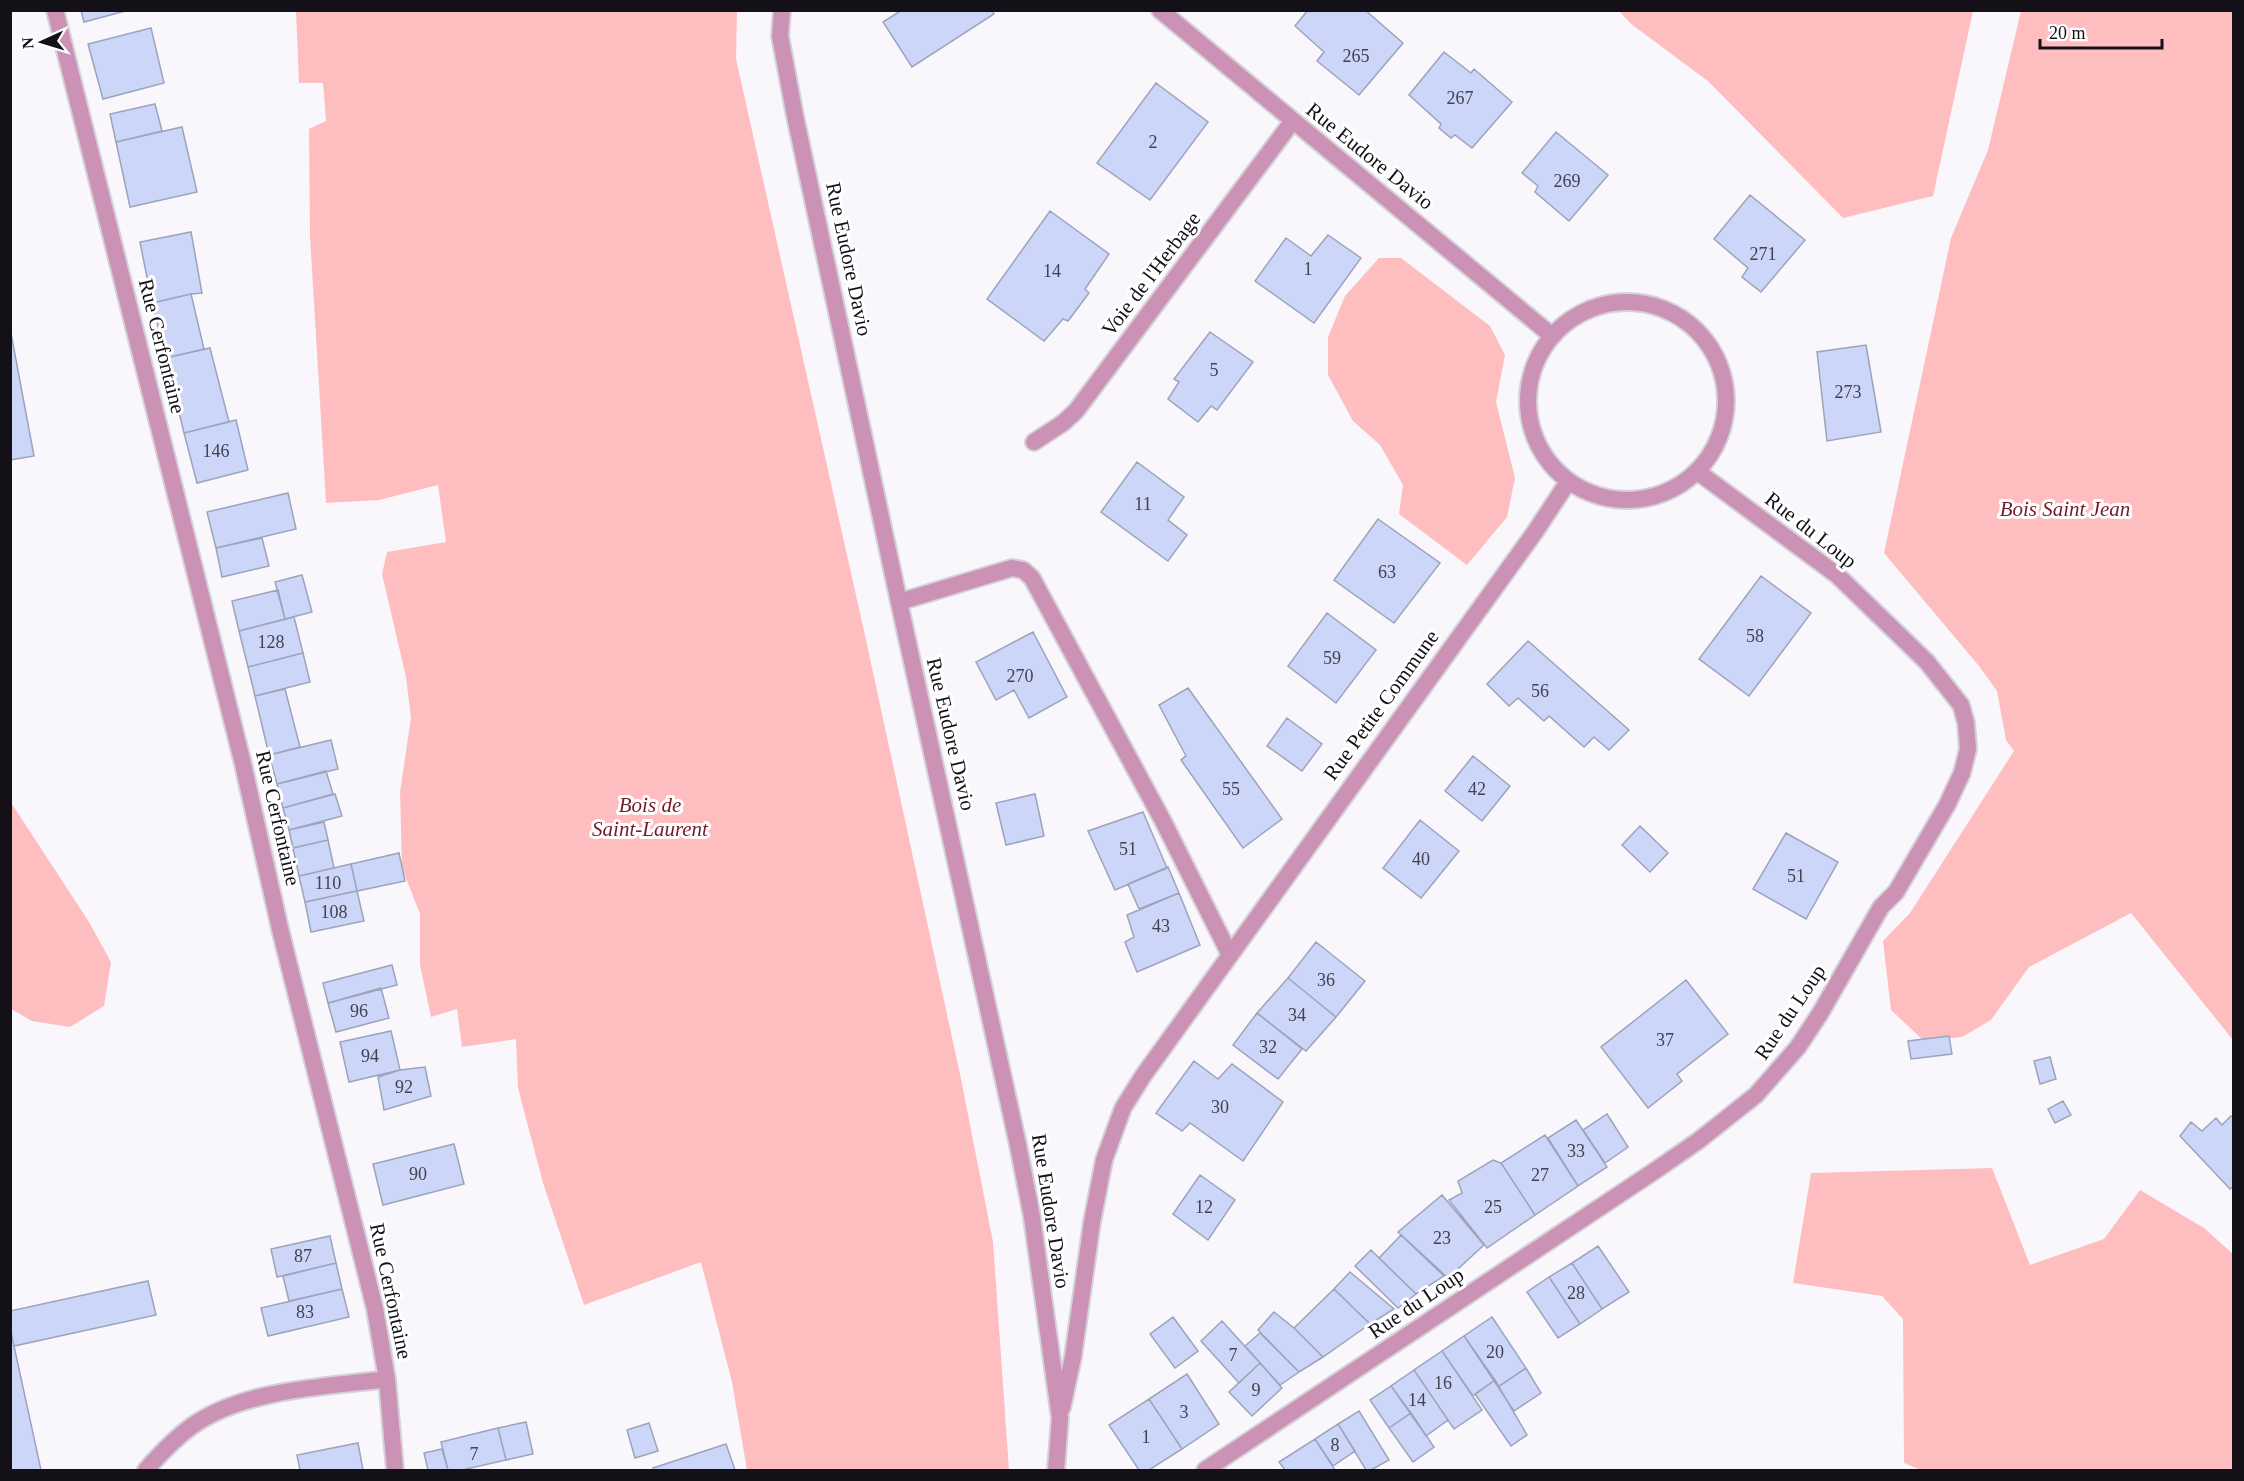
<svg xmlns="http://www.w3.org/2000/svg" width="2244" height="1481" font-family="Georgia,serif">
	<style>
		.green { fill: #febec0 }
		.building { fill: #ccd6f9; stroke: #9ca3bb; stroke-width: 1.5 }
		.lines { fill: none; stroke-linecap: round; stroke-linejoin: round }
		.service-casing { stroke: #d4d2d8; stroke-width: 20 }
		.minor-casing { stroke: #d4d2d8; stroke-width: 20 }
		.service { stroke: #cc92b6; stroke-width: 16 }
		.minor { stroke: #cc92b6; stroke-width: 16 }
		.labels { text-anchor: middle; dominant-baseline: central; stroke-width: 6; stroke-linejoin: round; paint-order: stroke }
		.number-label { font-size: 18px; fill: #424250 }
		.street-label { font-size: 21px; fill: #141018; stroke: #fff }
		.park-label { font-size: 21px; font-style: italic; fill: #741a2a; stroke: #fff }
	</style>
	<rect width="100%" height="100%" fill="#f9f7fc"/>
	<path class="green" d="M296 11H737L736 59 866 640 961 1079 993 1242 1009 1470H747L732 1382 701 1262 584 1305 543 1183 518 1088 516 1039 462 1047 457 1009 431 1017 420 965V914L402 868 400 792 411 718 406 677 382 574 387 552 446 542 438 485 379 500 326 503 310 236 309 129 326 121 323 83H299Z
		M1619 11H1973L1933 196 1843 218 1708 81 1631 24Z
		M2021 11H2233V1040L2131 913 2029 967 1991 1020 1962 1037 1924 1041 1891 1010 1883 941 1910 913 2014 751 2006 740 1997 691 1979 666 1884 553 1951 238 1988 150Z
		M1379 258H1401L1490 326 1505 355 1496 402 1515 478 1507 517 1467 565 1399 514 1403 485 1380 445 1353 421 1328 375V337L1345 296Z
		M10 801 89 922 111 962 104 1006 70 1027 32 1021 11 1009Z
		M1992 1168 2030 1265 2104 1239 2140 1190 2204 1228 2233 1254V1470H1921L1904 1463 1903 1319 1882 1296 1793 1283 1811 1173Z"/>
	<path class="building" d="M81 10H129L84 22Z
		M898 10H992L994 14 912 67 883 22 899 12Z
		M1308 10H1365L1403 43 1359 95 1317 61 1324 52 1295 26Z
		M151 28 164 83 103 99 88 44Z
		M1444 52 1471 73 1474 69 1512 102 1472 148 1455 135 1451 138 1439 128 1441 124 1409 95Z
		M1156 83 1208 122 1150 200 1097 163Z
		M155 104 162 131 116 142 110 114Z
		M182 127 197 192 130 207 116 142Z
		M1556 132 1608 175 1569 221 1535 192 1538 186 1522 173Z
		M1750 195 1805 240 1761 292 1742 277 1748 268 1714 239Z
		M1050 211 1109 254 1085 289 1089 293 1068 321 1063 319 1044 341 987 299Z
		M191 232 202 293 191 294 152 303 140 242Z
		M1328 235 1361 258 1314 323 1255 281 1286 238 1311 256Z
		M191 294 204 349 166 358 152 303Z
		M10 328 34 456 10 460Z
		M1210 332 1253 362 1217 410 1211 406 1198 422 1168 399 1179 382 1174 379Z
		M1866 345 1881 432 1827 441 1817 352Z
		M210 348 229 422 184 433 166 358Z
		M236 420 248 470 197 483 184 433Z
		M1137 462 1184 497 1168 520 1187 535 1168 561 1101 512Z
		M288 493 296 529 216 548 207 512Z
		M1378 519 1440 563 1394 623 1334 580Z
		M262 538 269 566 222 577 216 548Z
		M302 575 312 612 285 619 275 582Z
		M1761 576 1811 613 1749 696 1699 659Z
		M278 590 285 619 239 631 232 601Z
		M1327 613 1376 650 1336 703 1288 666Z
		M294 617 303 653 248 667 239 631Z
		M1033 632 1067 697 1029 718 1014 690 996 700 976 662Z
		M1528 641 1629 730 1609 750 1594 737 1584 747 1549 716 1544 721 1518 698 1509 706 1487 684Z
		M303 653 310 682 255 696 248 667Z
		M1188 688 1282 819 1243 848 1181 760 1186 756 1159 705Z
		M285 689 300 747 269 755 255 696Z
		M1287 718 1322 744 1302 771 1267 746Z
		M331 740 338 769 277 784 269 755Z
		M1473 756 1510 786 1482 821 1445 791Z
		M326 771 333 794 283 808 277 784Z
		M335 794 342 816 289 830 283 808Z
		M1035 794 1044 836 1006 845 996 803Z
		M1143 812 1167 868 1115 890 1088 831Z
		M1420 820 1459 851 1421 898 1383 868Z
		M324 822 328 840 293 848 289 830Z
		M1640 826 1668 853 1650 872 1622 845Z
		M1786 833 1838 862 1806 919 1753 889Z
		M328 840 334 868 299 876 293 848Z
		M399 853 405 881 357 891 351 864Z
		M351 864 357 891 305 902 299 876Z
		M1168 867 1179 893 1139 909 1128 884Z
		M357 891 364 921 311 932 305 902Z
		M1179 893 1200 945 1137 972 1125 942 1134 937 1127 915Z
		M1316 942 1365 981 1336 1017 1288 978Z
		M392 965 397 985 328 1003 323 983Z
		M1288 978 1336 1017 1306 1051 1257 1013Z
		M1686 980 1728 1034 1677 1074 1682 1081 1648 1108 1601 1047Z
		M381 988 389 1018 336 1032 328 1003Z
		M1257 1013 1302 1049 1278 1079 1233 1045Z
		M391 1031 400 1070 349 1082 340 1042Z
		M1949 1036 1952 1054 1911 1059 1908 1041Z
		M2050 1057 2056 1079 2040 1084 2034 1061Z
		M1194 1061 1218 1079 1232 1064 1283 1102 1243 1161 1190 1123 1182 1131 1156 1113Z
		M425 1067 431 1096 384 1110 378 1077 400 1070Z
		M2063 1101 2071 1115 2055 1123 2048 1109Z
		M1607 1114 1628 1147 1605 1163 1583 1130Z
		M2231 1116 2234 1118V1186L2230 1189 2180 1136 2191 1122 2202 1131 2216 1118 2222 1125Z
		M1576 1120 1607 1167 1578 1186 1548 1138Z
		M1545 1135 1578 1186 1535 1215 1501 1163Z
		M454 1144 464 1184 383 1205 373 1164Z
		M1493 1160 1501 1163 1535 1215 1487 1248 1449 1200 1462 1193 1458 1181Z
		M1200 1175 1235 1200 1208 1240 1173 1214Z
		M1442 1195 1484 1245 1448 1278 1398 1232Z
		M1401 1235 1444 1276 1416 1294 1379 1258Z
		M330 1236 336 1263 277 1277 271 1249Z
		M1598 1246 1629 1292 1602 1309 1572 1263Z
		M1371 1250 1416 1294 1398 1308 1355 1266Z
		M336 1263 342 1289 289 1301 283 1276Z
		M1572 1263 1602 1309 1580 1324 1549 1277Z
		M1350 1272 1394 1309 1370 1324 1334 1289Z
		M1549 1277 1580 1324 1558 1338 1527 1292Z
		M148 1281 156 1315 14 1346 10 1328V1311Z
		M342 1289 349 1317 268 1336 261 1308Z
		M1334 1289 1370 1324 1323 1357 1294 1328Z
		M1274 1312 1294 1328 1323 1357 1299 1372 1258 1330Z
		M1173 1317 1198 1351 1175 1368 1150 1334Z
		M1492 1317 1526 1368 1498 1387 1464 1336Z
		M1222 1321 1260 1363 1239 1383 1201 1341Z
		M10 1328 14 1346 41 1470H10Z
		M1260 1333 1299 1372 1280 1385 1245 1346Z
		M1464 1336 1495 1380 1473 1396 1442 1351Z
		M1442 1351 1482 1410 1454 1429 1414 1370Z
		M1260 1363 1282 1388 1252 1416 1229 1392Z
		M1526 1368 1541 1393 1514 1411 1498 1387Z
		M1414 1370 1448 1420 1426 1436 1391 1386Z
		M1187 1374 1219 1424 1182 1449 1149 1399Z
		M1495 1380 1527 1435 1511 1446 1475 1394Z
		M1391 1386 1411 1413 1389 1428 1370 1400Z
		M1149 1399 1182 1449 1149 1470H1139L1109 1425Z
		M1359 1411 1389 1460 1371 1470H1366L1338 1424Z
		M1411 1413 1434 1447 1413 1462 1389 1428Z
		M526 1422 533 1454 506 1460 498 1428Z
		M649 1423 658 1451 635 1458 627 1430Z
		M1338 1424 1355 1451 1333 1466 1315 1439Z
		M498 1428 506 1460 462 1470H448L441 1442Z
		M1315 1439 1335 1470H1285L1279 1462Z
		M358 1443 363 1470H300L297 1455Z
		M726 1444 735 1470H654L653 1468Z
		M442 1449 448 1470H428L424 1453Z"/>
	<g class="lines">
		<defs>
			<path id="service" d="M899 602 1012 568 1023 570 1032 578 1163 821 1230 955"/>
			<path id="minor" d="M55 10 243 764 281 933 375 1309 387 1379C325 1387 244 1389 192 1426 174 1439 160 1454 146 1470
				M782 10 780 36 795 116 899 602 1018 1145 1032 1217 1060 1418 1056 1470
				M1160 10 1551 335
				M1528 401a99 99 0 1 1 198 0a99 99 0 1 1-198 0Z
				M1034 442 1063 423 1076 411 1292 122
				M387 1379 395 1470
				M1062 1408 1073 1357 1092 1222 1104 1160 1123 1108 1143 1076 1535 532 1568 482
				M1205 1470 1653 1172 1698 1141 1756 1095 1798 1047 1821 1012 1881 907 1896 892 1947 805 1962 773 1968 749 1966 723 1961 705 1927 662 1837 575 1698 472"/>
		</defs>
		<use href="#service" class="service-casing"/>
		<use href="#minor" class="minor-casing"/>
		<use href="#service" class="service"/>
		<use href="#minor" class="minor"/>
	</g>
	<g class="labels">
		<g class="number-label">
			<text x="1356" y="56">265</text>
			<text x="1460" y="98">267</text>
			<text x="1153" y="142">2</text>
			<text x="1567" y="181">269</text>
			<text x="1763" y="254">271</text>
			<text x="1308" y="269">1</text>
			<text x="1052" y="271">14</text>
			<text x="1214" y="370">5</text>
			<text x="1848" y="392">273</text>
			<text x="216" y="451">146</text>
			<text x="1143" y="504">11</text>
			<text x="1387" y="572">63</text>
			<text x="1755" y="636">58</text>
			<text x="271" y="642">128</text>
			<text x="1332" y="658">59</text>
			<text x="1020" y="676">270</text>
			<text x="1540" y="691">56</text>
			<text x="1231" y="789">55</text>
			<text x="1477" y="789">42</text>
			<text x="1128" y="849">51</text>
			<text x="1421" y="859">40</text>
			<text x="1796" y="876">51</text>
			<text x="328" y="883">110</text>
			<text x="334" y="912">108</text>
			<text x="1161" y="926">43</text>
			<text x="1326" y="980">36</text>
			<text x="359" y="1011">96</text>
			<text x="1297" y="1015">34</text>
			<text x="1665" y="1040">37</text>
			<text x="1268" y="1047">32</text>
			<text x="370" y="1056">94</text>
			<text x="404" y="1087">92</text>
			<text x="1220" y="1107">30</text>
			<text x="1576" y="1151">33</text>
			<text x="418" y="1174">90</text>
			<text x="1540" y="1175">27</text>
			<text x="1204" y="1207">12</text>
			<text x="1493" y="1207">25</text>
			<text x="1442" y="1238">23</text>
			<text x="303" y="1256">87</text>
			<text x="1576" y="1293">28</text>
			<text x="305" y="1312">83</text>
			<text x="1495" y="1352">20</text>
			<text x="1233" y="1355">7</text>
			<text x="1443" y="1383">16</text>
			<text x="1256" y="1390">9</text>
			<text x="1417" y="1400">14</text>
			<text x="1184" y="1412">3</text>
			<text x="1146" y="1437">1</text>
			<text x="1335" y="1445">8</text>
			<text x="474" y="1454">7</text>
		</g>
		<g class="street-label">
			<text transform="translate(1370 156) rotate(39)">Rue Eudore Davio</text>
			<text transform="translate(849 259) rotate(78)">Rue Eudore Davio</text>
			<text transform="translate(1151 274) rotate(-53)">Voie de l'Herbage</text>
			<text transform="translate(162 346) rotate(76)">Rue Cerfontaine</text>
			<text transform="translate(1811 530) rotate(38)">Rue du Loup</text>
			<text transform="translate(1381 705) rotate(-54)">Rue Petite Commune</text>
			<text transform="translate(951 734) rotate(77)">Rue Eudore Davio</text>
			<text transform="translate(278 818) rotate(77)">Rue Cerfontaine</text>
			<text transform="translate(1790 1012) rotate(-56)">Rue du Loup</text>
			<text transform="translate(1051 1211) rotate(81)">Rue Eudore Davio</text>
			<text transform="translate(391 1291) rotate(78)">Rue Cerfontaine</text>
			<text transform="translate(1416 1303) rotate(-34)">Rue du Loup</text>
		</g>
		<g class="park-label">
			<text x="2065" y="509">Bois Saint Jean</text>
			<text x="650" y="805">Bois de<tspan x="650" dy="24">Saint-Laurent</tspan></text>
		</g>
	</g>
	<rect width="2244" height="1481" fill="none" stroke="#141018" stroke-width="24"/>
	<g transform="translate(42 42) rotate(266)" stroke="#ffffff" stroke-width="4.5" paint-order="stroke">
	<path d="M0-4.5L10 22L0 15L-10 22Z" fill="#141018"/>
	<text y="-9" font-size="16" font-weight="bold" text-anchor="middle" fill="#141018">N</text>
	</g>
	<path d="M2040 39v9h122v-9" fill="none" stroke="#141018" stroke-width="3"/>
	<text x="2049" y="39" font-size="18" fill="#141018" stroke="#ffffff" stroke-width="4.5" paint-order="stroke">20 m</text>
</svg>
